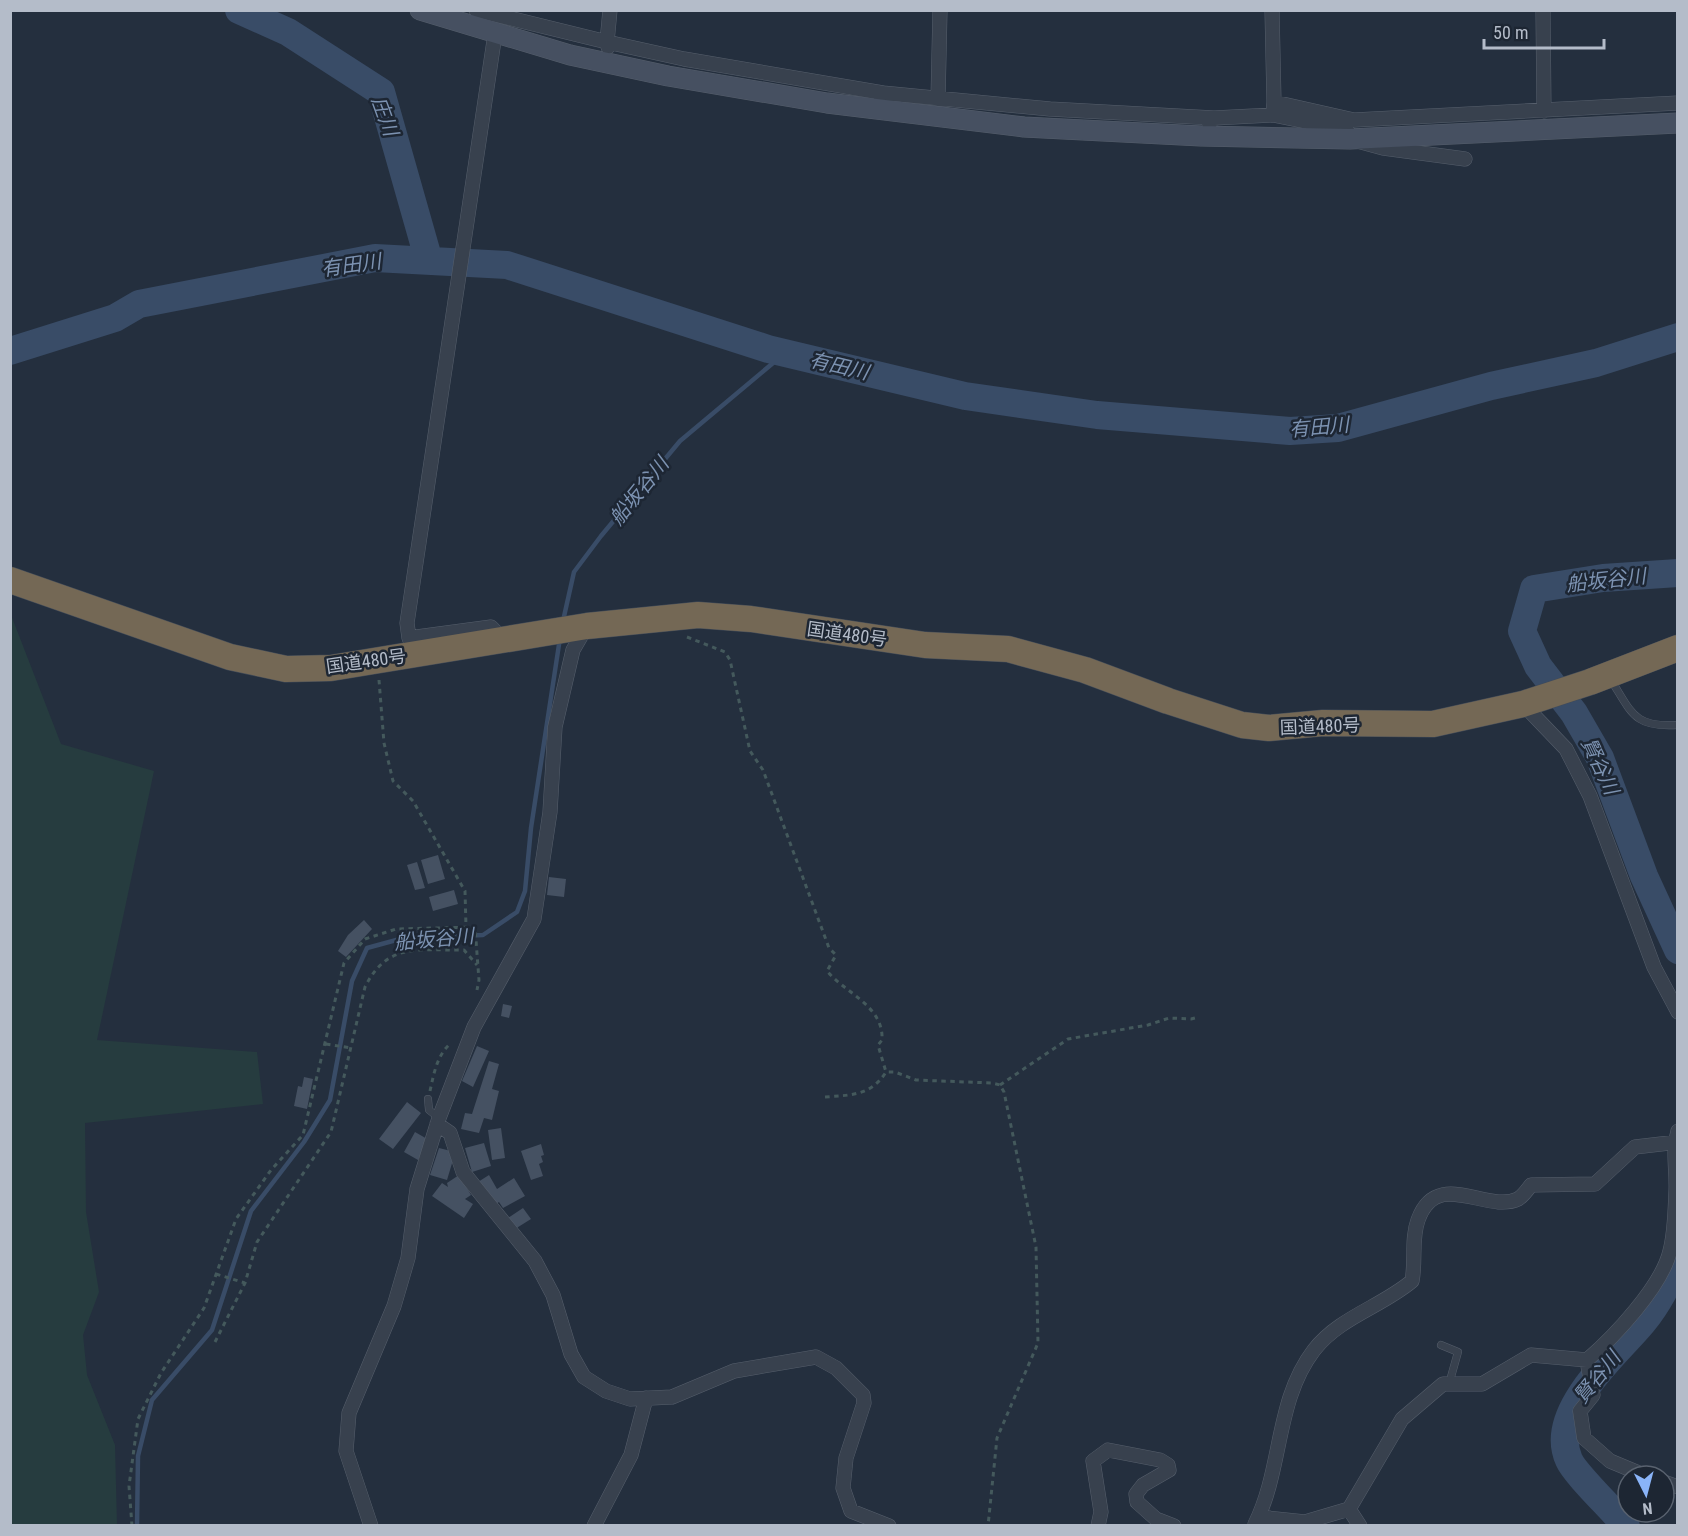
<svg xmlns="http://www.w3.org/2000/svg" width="1688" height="1536" font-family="'Roboto Condensed','Noto Sans JP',sans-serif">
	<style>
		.green { fill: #263c3f }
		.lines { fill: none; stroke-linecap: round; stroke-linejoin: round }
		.stream { stroke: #394c67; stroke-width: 4.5 }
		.river { stroke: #394c67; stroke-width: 28 }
		.building { fill: #455162 }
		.lane-casing { stroke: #565f6c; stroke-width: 8 }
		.street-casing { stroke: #565f6c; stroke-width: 15 }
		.secondary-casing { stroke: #565f6c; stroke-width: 21 }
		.highway-casing { stroke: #434c59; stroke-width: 27 }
		.path { stroke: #44595c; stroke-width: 3; stroke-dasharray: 4.5 4.5; stroke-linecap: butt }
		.lane { stroke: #38414e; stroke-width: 7 }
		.street { stroke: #38414e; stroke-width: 14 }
		.secondary { stroke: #465061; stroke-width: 20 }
		.highway { stroke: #746855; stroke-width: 26 }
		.labels { text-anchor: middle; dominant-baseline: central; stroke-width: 5; stroke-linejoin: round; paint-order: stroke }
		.street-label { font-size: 18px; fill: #b4bcc9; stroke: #1d2633 }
		.water-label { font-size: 20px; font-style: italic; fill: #7c92b1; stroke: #1d2633 }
	</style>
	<rect width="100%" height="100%" fill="#242f3e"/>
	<path class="green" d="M11 615 61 744 154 771 97 1040 257 1052 263 1104 85 1123 86 1212 99 1292 83 1335 87 1375 115 1445 117 1525H11Z"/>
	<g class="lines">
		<path class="stream" d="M563 621 574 572 601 536 680 441 785 353
			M137 1526 138 1456 152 1400 212 1330 251 1211 304 1142 330 1100 352 981 367 948 400 939 483 935 517 912 525 891 531 828 560 638"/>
		<path class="river" d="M239 10 288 32 381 92 429 261
			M10 351 115 318 139 304 375 258 507 265 768 349 965 396 1097 415 1290 431 1338 428 1491 386 1596 363 1678 337
			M1678 573 1603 578 1534 589 1522 631 1538 666 1574 713 1600 758 1644 876 1678 950
			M1626 1526C1614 1511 1575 1474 1569 1460 1547 1412 1615 1356 1643 1322 1657 1305 1671 1280 1678 1258"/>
	</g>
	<path class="building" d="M438 855 445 879 428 884 421 860Z
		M417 862 425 888 415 890 407 865Z
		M549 877 566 879 564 897 547 895Z
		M454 890 458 904 433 911 429 897Z
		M364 920 372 929 346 957 338 951 348 935Z
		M503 1004 512 1006 509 1018 501 1016Z
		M477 1046 489 1051 473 1087 462 1081Z
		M489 1061 499 1064 492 1089 499 1091 492 1120 484 1118 479 1133 461 1129 465 1113 472 1114Z
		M304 1077 313 1079 307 1109 294 1106 298 1086 302 1087Z
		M407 1102 421 1113 393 1149 379 1139Z
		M501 1128 505 1158 492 1160 488 1130Z
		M415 1132 429 1140 418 1160 404 1152Z
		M484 1143 491 1166 472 1172 465 1148Z
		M541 1144 544 1155 541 1156 543 1162 539 1164 543 1176 531 1180 521 1151Z
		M439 1148 451 1151 453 1160 447 1180 430 1175Z
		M459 1175 471 1195 465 1199 473 1204 464 1218 432 1196 442 1183 448 1187 447 1183Z
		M489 1175 497 1189 514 1178 525 1196 503 1208 499 1202 493 1206 478 1182Z
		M523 1208 531 1219 515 1229 508 1218Z"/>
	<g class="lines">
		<defs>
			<path id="lane" d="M1611 680C1632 713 1634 728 1678 725
				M428 1099 429 1110 439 1118
				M1441 1345 1458 1352 1449 1384"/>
			<path id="street" d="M476 10 607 42 608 47
				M610 10 607 42 684 59 883 93
				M1272 10 1274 102
				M1543 10 1544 111
				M495 34 407 623 409 638 491 627 504 640
				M938 99 940 10
				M878 110 883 93 1050 109 1214 118
				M1273 115 1274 102 1354 120 1678 103
				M1209 124 1214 118 1273 115 1347 130 1350 139 1383 148 1465 159
				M1523 704 1566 749 1590 796 1654 967 1678 1012
				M437 1124 450 1133 463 1172 535 1261 553 1295 571 1354 584 1377 606 1391 630 1399 672 1397 734 1371 816 1357 836 1368 863 1395 864 1403 846 1458 843 1488 851 1511 889 1526
				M1587 1360 1593 1395 1580 1411 1584 1438 1610 1461 1646 1476
				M1664 1482 1678 1487
				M1349 1509 1360 1526
				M1259 1517 1305 1522 1349 1509 1402 1419 1443 1384H1482L1531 1355 1587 1360C1614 1337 1662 1286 1670 1251 1675 1232 1675 1210 1676 1191 1677 1171 1672 1151 1678 1131
				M1255 1524C1283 1468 1275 1401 1314 1350 1340 1317 1381 1307 1412 1281 1416 1261 1411 1239 1418 1220 1437 1167 1487 1214 1518 1199 1523 1196 1528 1189 1531 1185L1595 1184 1635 1147 1678 1142
				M371 1526 346 1451 349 1413 394 1306 408 1258 417 1189 439 1118 474 1027 534 919 550 812 555 727 573 650 587 626
				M594 1526 631 1455 646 1398
				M1098 1526 1101 1512 1093 1461 1108 1450 1160 1460 1168 1465 1169 1470 1143 1485 1136 1494 1137 1502 1156 1519 1174 1526"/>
			<path id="secondary" d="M420 10 570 55 668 76 827 103 1024 127 1201 136 1350 139 1678 123"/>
			<path id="highway" d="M10 580 230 657 286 669 331 668 587 626 698 615 751 619 925 645 1008 649 1085 670 1168 701 1242 725 1269 728 1323 723 1433 724 1523 704 1590 682 1678 648"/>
		</defs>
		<use href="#lane" class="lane-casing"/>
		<use href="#street" class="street-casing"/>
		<use href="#secondary" class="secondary-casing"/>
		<use href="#highway" class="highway-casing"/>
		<path class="path" d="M687 637 725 652 730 660 750 751 763 770 829 948 836 955 827 971C845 993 884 1006 882 1040L878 1045 886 1072
			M379 680 384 743 393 781 413 801 465 891 466 927
			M326 1044 351 1048
			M1000 1085 1068 1039 1148 1025 1169 1018 1191 1019 1199 1017
			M430 1091C434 1073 437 1055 451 1043
			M825 1097C850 1095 871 1096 886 1072H895L916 1080 992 1083 1000 1085 1004 1092 1036 1247 1038 1343 997 1438 988 1526
			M216 1274 245 1283
			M215 1342 245 1283 257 1242 331 1132 365 987C388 941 420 951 464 950L477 965
			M132 1526 129 1486 138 1419 161 1373 204 1308 236 1219 271 1170 303 1135 344 963 365 939 396 929 475 927 479 980 477 990"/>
		<use href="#lane" class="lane"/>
		<use href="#street" class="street"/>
		<use href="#secondary" class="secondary"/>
		<use href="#highway" class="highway"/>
	</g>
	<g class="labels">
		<g class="street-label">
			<text transform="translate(847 634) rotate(8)">国道480号</text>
			<text transform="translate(366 661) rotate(-8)">国道480号</text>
			<text transform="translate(1320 726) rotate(-2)">国道480号</text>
		</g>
		<g class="water-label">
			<text transform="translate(385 116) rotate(70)">庄川</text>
			<text transform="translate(351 265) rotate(-8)">有田川</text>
			<text transform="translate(839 366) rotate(13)">有田川</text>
			<text transform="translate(1319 427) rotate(-5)">有田川</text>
			<text transform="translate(639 491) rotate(-51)">船坂谷川</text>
			<text transform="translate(1606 580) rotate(-6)">船坂谷川</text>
			<text transform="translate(1600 766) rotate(65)">賢谷川</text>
			<text transform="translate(434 939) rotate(-5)">船坂谷川</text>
			<text transform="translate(1597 1377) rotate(-51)">賢谷川</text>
		</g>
	</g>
	<rect width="1688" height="1536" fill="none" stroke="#b4bcc9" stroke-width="24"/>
	<g transform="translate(1646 1494) rotate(174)"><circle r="28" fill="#1d2633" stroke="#59626f" stroke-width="1.5"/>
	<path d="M0-4.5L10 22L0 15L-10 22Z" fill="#8ab4f8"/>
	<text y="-9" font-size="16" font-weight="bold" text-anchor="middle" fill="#b4bcc9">N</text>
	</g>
	<path d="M1484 39v9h120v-9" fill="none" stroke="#b4bcc9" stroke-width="3"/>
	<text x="1493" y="39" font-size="18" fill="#b4bcc9" stroke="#1d2633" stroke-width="4.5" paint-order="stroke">50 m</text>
</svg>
